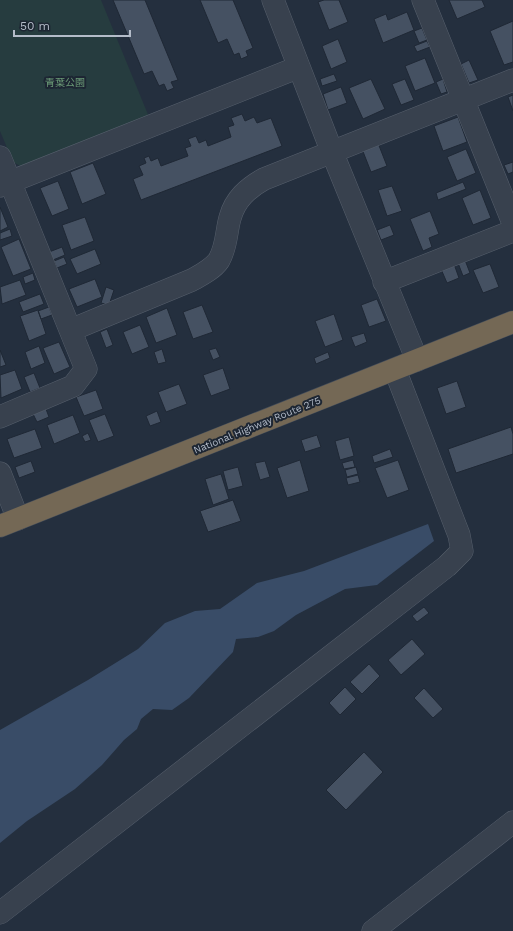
<svg xmlns="http://www.w3.org/2000/svg" width="513" height="931" font-family="'Work Sans','Noto Sans JP',sans-serif">
	<style>
		.green { fill: #263c3f }
		.water { fill: #394c67 }
		.building { fill: #455162; stroke: #1f2835 }
		.lines { fill: none; stroke-linecap: round; stroke-linejoin: round }
		.minor-casing { stroke: #565f6c; stroke-width: 23 }
		.highway-casing { stroke: #434c59; stroke-width: 23 }
		.minor { stroke: #38414e; stroke-width: 22 }
		.highway { stroke: #746855; stroke-width: 22 }
		.labels { text-anchor: middle; dominant-baseline: central; stroke-width: 4; stroke-linejoin: round; paint-order: stroke }
		.park-label { font-size: 10px; fill: #6b9a76; stroke: #1d2633 }
		.street-label { font-size: 10px; fill: #b4bcc9; stroke: #1d2633 }
	</style>
	<rect width="100%" height="100%" fill="#242f3e"/>
	<path class="green" d="M0 0H101L149 117 24 168 13 162 0 131Z"/>
	<path class="water" d="M428 524 434 541 377 585 345 589 296 615 274 631 258 637 236 639 233 652 189 698 172 710 153 709 141 719 137 729 124 740 102 765 75 789 27 821 0 843V730L88 680 138 649 165 623 195 611 220 609 257 583 304 571Z"/>
	<path class="building" d="M113 0H145L178 80 171 82 174 88 167 91 164 84 159 86 152 71 144 74Z
		M200 0H233L253 48 246 51 248 56 241 59 239 53 234 55 227 39 218 43Z
		M324 0H339L348 22 329 30 318 2Z
		M449 0H482L485 7 457 19Z
		M407 12 414 30 383 43 374 19 386 14 388 20Z
		M513 21V62L504 65 490 31Z
		M422 28 427 40 419 43 414 31Z
		M338 39 347 62 331 69 322 46Z
		M427 41 430 47 417 52 414 46Z
		M425 58 435 83 415 91 405 66Z
		M469 60 478 80 469 83 461 64Z
		M334 74 337 81 322 86 320 79Z
		M371 79 385 109 363 119 349 88Z
		M405 79 414 100 401 105 392 84Z
		M443 79 447 92 441 94 436 82Z
		M341 87 347 103 328 110 323 94Z
		M513 95V111L508 97Z
		M242 114 245 121 254 117 257 123 271 118 282 146 141 200 133 179 143 175 139 166 146 163 144 158 149 156 151 161 158 158 161 166 188 156 185 148 191 146 188 139 196 136 199 143 206 140 208 146 231 137 228 127 234 125 231 118Z
		M458 117 467 142 443 151 434 126Z
		M378 143 387 166 371 172 362 149Z
		M466 149 476 173 457 181 447 157Z
		M513 162V172L508 174 504 165Z
		M93 163 106 194 82 204 70 172Z
		M58 181 69 209 52 216 40 188Z
		M463 182 466 189 438 200 436 193Z
		M392 186 402 211 387 216 378 190Z
		M480 190 491 218 473 225 462 198Z
		M0 207 8 227 0 231Z
		M430 211 439 234 429 238 432 247 423 251 410 219Z
		M85 217 94 241 71 250 62 225Z
		M390 225 394 235 381 240 377 230Z
		M10 229 12 236 0 240V233Z
		M19 239 31 269 13 276 1 247Z
		M62 247 65 255 53 260 49 252Z
		M95 249 101 264 77 274 70 259Z
		M64 257 67 264 57 268 54 261Z
		M465 260 470 273 463 276 458 263Z
		M454 264 459 278 447 283 441 269Z
		M490 264 499 287 483 293 473 270Z
		M33 273 35 280 25 284 23 277Z
		M95 279 102 297 77 307 69 289Z
		M20 280 26 295 2 304 0 287Z
		M106 287 114 290 109 305 101 303Z
		M40 294 44 304 23 312 19 302Z
		M377 299 386 321 369 327 361 305Z
		M202 305 213 332 193 339 183 312Z
		M49 307 52 315 41 319 38 311Z
		M167 308 177 335 156 343 146 317Z
		M38 310 46 334 29 341 20 316Z
		M334 314 343 340 325 347 315 321Z
		M140 325 149 347 132 354 123 332Z
		M107 329 113 345 106 348 100 332Z
		M364 333 367 342 355 347 351 337Z
		M59 342 70 367 54 374 43 348Z
		M39 346 45 363 31 369 25 352Z
		M216 348 220 357 213 360 209 350Z
		M162 349 166 362 158 364 154 352Z
		M0 350 6 365 0 367Z
		M328 352 330 358 316 364 314 358Z
		M223 368 230 389 211 396 203 375Z
		M15 370 22 389 1 398 0 375Z
		M34 373 40 388 30 392 24 377Z
		M457 381 466 407 446 414 437 388Z
		M179 384 187 404 166 412 158 392Z
		M96 390 103 409 84 416 76 397Z
		M46 409 49 417 37 422 33 414Z
		M157 411 161 422 150 426 146 416Z
		M105 414 114 436 98 442 89 420Z
		M73 415 80 433 54 444 47 425Z
		M511 427 513 434V454L456 473 448 449Z
		M35 429 42 448 14 458 7 439Z
		M88 433 91 440 85 442 82 436Z
		M317 435 321 447 305 452 301 440Z
		M349 437 354 456 340 460 335 441Z
		M390 449 393 457 374 463 372 456Z
		M300 460 309 491 287 498 277 468Z
		M353 460 355 467 344 469 342 463Z
		M398 460 409 490 387 498 375 468Z
		M31 461 35 472 19 478 15 467Z
		M265 461 270 477 260 480 255 463Z
		M238 467 243 486 228 490 223 471Z
		M356 467 358 474 347 477 345 470Z
		M221 474 229 499 213 505 205 479Z
		M358 475 360 482 348 485 346 478Z
		M233 500 241 521 208 532 200 511Z
		M424 607 429 613 417 622 412 616Z
		M412 639 425 654 401 675 388 660Z
		M369 664 380 676 362 694 350 682Z
		M345 687 356 699 340 715 329 703Z
		M424 688 443 709 433 718 414 698Z
		M364 752 383 772 346 810 326 790Z"/>
	<g class="lines">
		<defs>
			<path id="minor" d="M273 0 332 152 417 360
				M423 0 513 223
				M0 157 86 369 73 386 0 417
				M0 186 299 67
				M384 282 513 231
				M71 330 192 280C201 275 213 269 219 260 227 246 226 232 230 218 235 199 248 188 264 179L513 80
				M0 473 18 519
				M0 913 447 566 462 551 459 535 395 370
				M373 931 513 822"/>
			<path id="highway" d="M0 526 513 322"/>
		</defs>
		<use href="#minor" class="minor-casing"/>
		<use href="#highway" class="highway-casing"/>
		<use href="#minor" class="minor"/>
		<use href="#highway" class="highway"/>
	</g>
	<g class="labels">
		<g class="park-label">
			<text x="65" y="82">青葉公園</text>
		</g>
		<g class="street-label">
			<text transform="translate(257 425) rotate(-22)">National Highway Route 275</text>
		</g>
	</g>
	<path d="M14 30v6h116v-6" fill="none" stroke="#b4bcc9" stroke-width="2"/>
	<text x="20" y="30" font-size="12" fill="#b4bcc9" stroke="#1d2633" stroke-width="3" paint-order="stroke">50 m</text>
</svg>
